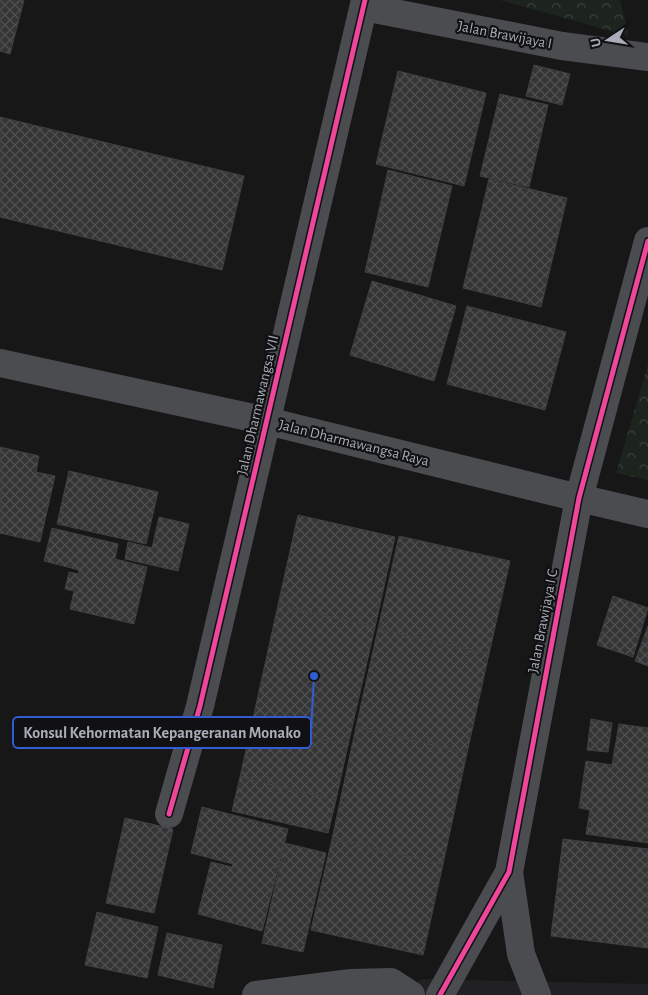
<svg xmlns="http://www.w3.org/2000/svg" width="648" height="995" font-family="'Alegreya Sans',sans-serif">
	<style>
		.built { fill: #212123 }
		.park { fill: url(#park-crowns) }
		.building { fill: url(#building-cross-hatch); stroke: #3f4043 }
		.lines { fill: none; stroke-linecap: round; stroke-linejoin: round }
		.minor { stroke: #4b4c50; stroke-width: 28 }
		.cycleway-casing { stroke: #111113; stroke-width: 8 }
		.cycleway { stroke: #ed469a; stroke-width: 5 }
		.labels { text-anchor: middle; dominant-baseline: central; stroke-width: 4.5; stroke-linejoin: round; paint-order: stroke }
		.street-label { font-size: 15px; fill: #a8adb8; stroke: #111113 }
		.leader { fill: none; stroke: #325cd3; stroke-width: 2 }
		.callout-dot { fill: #325cd3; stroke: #111113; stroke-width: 2 }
		.callout { fill: #111113; stroke: #325cd3; stroke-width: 2 }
		.callout-label { font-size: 16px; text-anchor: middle; font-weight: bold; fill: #a8adb8 }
	</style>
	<defs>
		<pattern id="park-crowns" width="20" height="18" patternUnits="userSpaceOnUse" patternTransform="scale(1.25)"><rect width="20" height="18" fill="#1d241e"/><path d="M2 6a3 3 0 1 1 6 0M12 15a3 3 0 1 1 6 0" fill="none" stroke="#3b413d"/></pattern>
		<pattern id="building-cross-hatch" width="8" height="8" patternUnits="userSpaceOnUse" patternTransform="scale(1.25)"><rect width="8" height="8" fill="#353536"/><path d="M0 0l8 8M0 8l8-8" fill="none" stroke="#4f5051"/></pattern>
	</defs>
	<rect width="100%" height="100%" fill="#171717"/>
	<path class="built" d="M423 979 648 984V995H386Z"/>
	<path class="park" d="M500 0H620L629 36Z
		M648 364V480L616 473Z"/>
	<path class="building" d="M0 0H24L10 54 0 51Z
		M534 65 570 74 562 105 526 96Z
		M398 71 486 93 464 186 376 164Z
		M500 94 548 105 529 187 480 176Z
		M0 117 244 176 222 270 0 217Z
		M388 170 452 186 428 287 365 272Z
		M489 179 567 198 541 307 463 288Z
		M372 281 456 306 434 381 350 355Z
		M467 306 566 332 545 410 447 384Z
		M0 447 39 456 36 472 55 476 40 542 0 533Z
		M69 471 158 492 146 544 57 524Z
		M298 515 395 537 375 627 278 605Z
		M159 517 189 524 178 571 125 559 128 542 152 548Z
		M52 528 118 544 115 559 147 567 134 624 70 609 74 591 65 589 69 572 78 574 79 570 44 561Z
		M399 536 510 561 489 654 378 629Z
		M613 596 648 608 633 657 597 645Z
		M278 605 375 627 348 745 252 723Z
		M648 626V666L635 661Z
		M378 629 489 654 467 753 356 727Z
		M591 719 612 723 608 752 587 750Z
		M252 723 348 745 336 800 240 777Z
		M619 724 648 728V843L586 834 590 810 579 808 586 761 612 765Z
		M356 727 467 753 443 864 332 839Z
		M240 777 336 800 328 833 232 811Z
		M202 807 288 829 262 931 198 914 211 862 232 867 233 864 191 853Z
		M125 818 173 829 154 913 106 903Z
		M332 839 443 864 423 955 311 930Z
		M563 839 648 849V948L551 936Z
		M285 843 326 853 303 952 262 943Z
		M97 912 158 927 147 978 85 965Z
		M167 933 222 945 213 988 158 975Z"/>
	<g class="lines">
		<path class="minor" d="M364 7 562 46 648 57
			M0 363 267 421 579 498 648 514
			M169 814 200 706 365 0
			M509 872 521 954 537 995
			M256 995 351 983 391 982 411 995
			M440 995 509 872 579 498 648 241"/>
		<defs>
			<path id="cycleway" d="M169 814 200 706 365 0
				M440 995 509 872 579 498 648 241"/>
		</defs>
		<use href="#cycleway" class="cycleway-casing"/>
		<use href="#cycleway" class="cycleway"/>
	</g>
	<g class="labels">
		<g class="street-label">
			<text transform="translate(505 35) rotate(11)">Jalan Brawijaya I</text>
			<text transform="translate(258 405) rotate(-77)">Jalan Dharmawangsa VII</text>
			<text transform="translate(354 443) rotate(14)">Jalan Dharmawangsa Raya</text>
			<text transform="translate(543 621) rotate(-79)">Jalan Brawijaya I C</text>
		</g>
	</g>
	<path class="leader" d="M314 676L311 732"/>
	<circle class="callout-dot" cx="314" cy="676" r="5"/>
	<rect class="callout" x="13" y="717" width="298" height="31" rx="5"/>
	<g class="callout-label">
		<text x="162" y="738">Konsul Kehormatan Kepangeranan Monako</text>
	</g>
	<g transform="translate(608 40) rotate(258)" stroke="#111113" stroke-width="4" paint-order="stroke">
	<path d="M0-4L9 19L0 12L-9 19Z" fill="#a8adb8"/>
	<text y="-8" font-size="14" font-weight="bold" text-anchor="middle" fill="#a8adb8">U</text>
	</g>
</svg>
